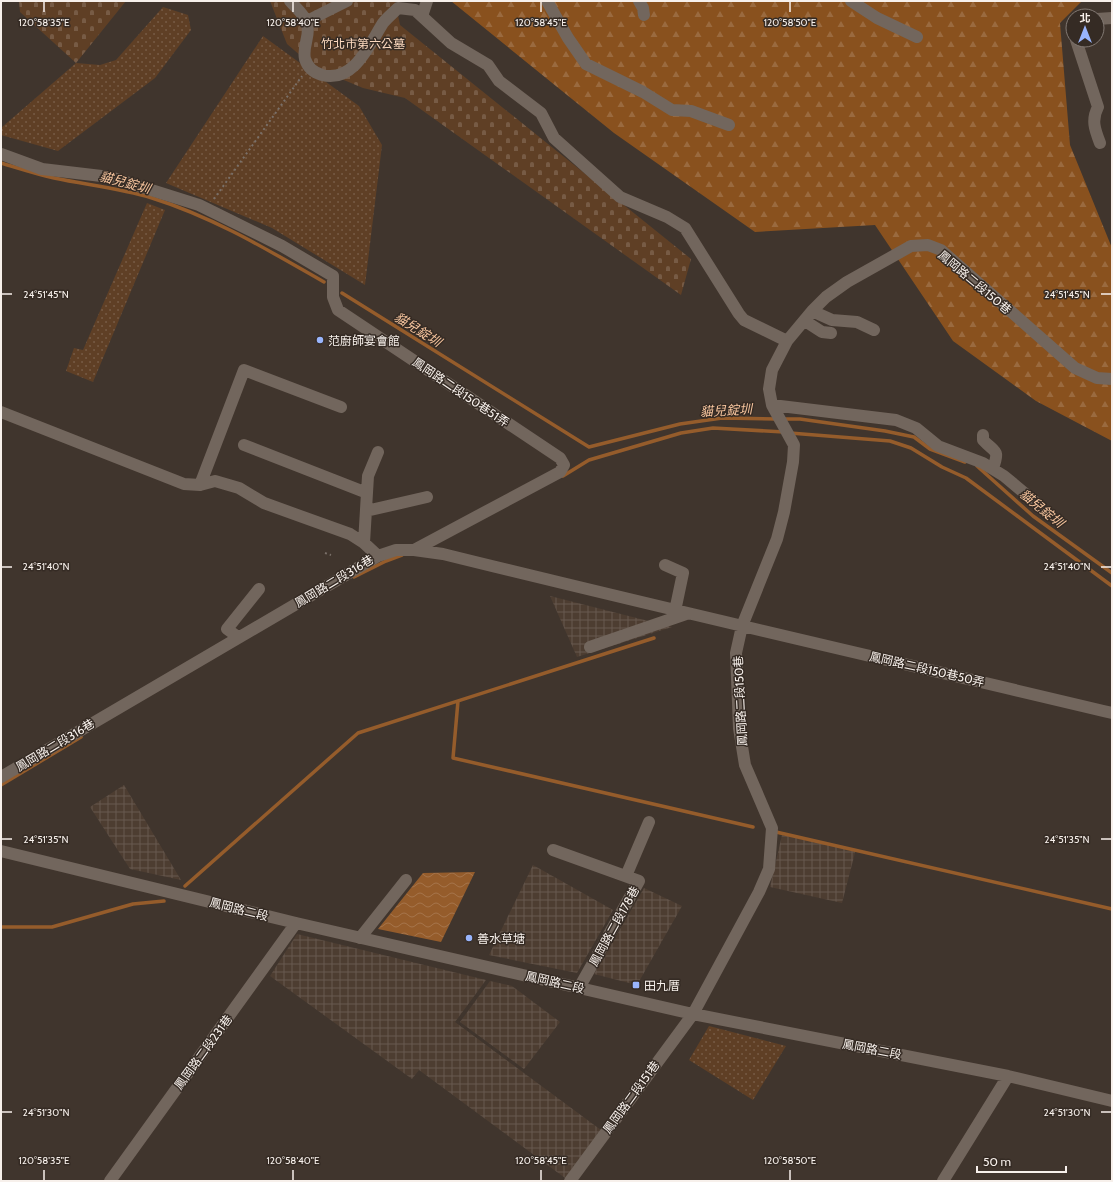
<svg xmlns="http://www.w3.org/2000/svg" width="1113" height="1182" font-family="Cabin,'Noto Sans TC',sans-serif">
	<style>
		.industrial { fill: url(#industrial-grid) }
		.grass { fill: url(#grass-dots) }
		.forest { fill: url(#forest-firs) }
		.cemetery { fill: url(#cemetery-stones) }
		.water { fill: url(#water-waves) }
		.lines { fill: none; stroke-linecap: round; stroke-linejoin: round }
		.stream { stroke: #955c2b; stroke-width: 3.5 }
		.path { stroke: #7a7069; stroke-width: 2; stroke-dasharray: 2 3; stroke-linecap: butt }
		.minor { stroke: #72665d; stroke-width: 12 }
		.ticks { fill: none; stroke: #f7f0eb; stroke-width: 1.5 }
		.poi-dot { fill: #99b5fd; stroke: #352b24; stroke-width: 1.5 }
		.labels { text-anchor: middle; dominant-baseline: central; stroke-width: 3; stroke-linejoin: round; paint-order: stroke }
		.park-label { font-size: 12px; fill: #fddac0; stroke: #352b24 }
		.street-label { font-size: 12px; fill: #f7f0eb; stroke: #352b24 }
		.poi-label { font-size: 12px; fill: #f7f0eb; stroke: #352b24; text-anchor: start }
		.water-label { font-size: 13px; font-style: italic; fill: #f7c59e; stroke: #352b24 }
		.ticks-label { font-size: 10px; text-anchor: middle; fill: #f7f0eb; stroke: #352b24; stroke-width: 3; stroke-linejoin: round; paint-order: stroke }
	</style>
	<defs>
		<pattern id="industrial-grid" width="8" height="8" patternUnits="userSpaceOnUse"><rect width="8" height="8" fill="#4d3d31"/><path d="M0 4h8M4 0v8" fill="none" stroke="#67594f"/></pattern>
		<pattern id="grass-dots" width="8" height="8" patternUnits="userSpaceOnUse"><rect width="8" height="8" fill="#5f3f25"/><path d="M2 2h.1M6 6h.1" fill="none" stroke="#775b45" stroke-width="1.8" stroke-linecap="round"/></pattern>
		<pattern id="forest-firs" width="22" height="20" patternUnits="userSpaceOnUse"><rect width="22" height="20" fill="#89511e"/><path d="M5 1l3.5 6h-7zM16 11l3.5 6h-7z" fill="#9a6a3f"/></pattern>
		<pattern id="cemetery-stones" width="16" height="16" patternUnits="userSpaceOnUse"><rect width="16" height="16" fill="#5f3f25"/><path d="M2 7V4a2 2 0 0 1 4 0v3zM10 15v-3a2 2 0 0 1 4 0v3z" fill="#775b45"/></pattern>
		<pattern id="water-waves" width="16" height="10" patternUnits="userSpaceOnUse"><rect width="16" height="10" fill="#955c2b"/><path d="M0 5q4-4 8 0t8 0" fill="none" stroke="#a5744a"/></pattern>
	</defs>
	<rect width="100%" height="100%" fill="#40352d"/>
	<path class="industrial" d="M550 596 672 627 577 657Z
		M124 785 181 880 130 869 90 807Z
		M782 835 856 849 842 903 770 887Z
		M533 865 613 910 577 973 489 955Z
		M644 888 682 906 637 985 594 974Z
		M297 934 486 980 455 1022 601 1130 565 1178 419 1070 412 1079 270 976Z
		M490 981 512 986 560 1022 524 1069 460 1022Z"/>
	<path class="grass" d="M163 7 188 15 191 30 155 78 58 151 1 135V128L76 63 100 65 116 60Z
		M263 36 359 106 382 145 365 285 272 228 166 183Z
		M147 203 165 210 93 382 66 371 74 348 83 350Z
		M709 1026 786 1046 753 1100 689 1060Z"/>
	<path class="forest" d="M451 1H1082L1060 23 1070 145 1112 248V441L1036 401 953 341 875 225 755 232 614 133Z"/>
	<path class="cemetery" d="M19 1H126L76 63 20 12Z
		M270 1H395L400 25 691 259 681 295 405 98 363 88 315 68 287 44Z"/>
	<path class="water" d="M475 872 441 942 378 929 423 873Z"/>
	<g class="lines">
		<path class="stream" d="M1 163C18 168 36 174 54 178 87 185 120 188 152 198 213 217 268 250 324 282
			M342 293 589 447 680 424 722 418 777 419
			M783 419H800L885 431 914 437 930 449 965 462
			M790 433 890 441 911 448 942 467 966 478 1112 586
			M977 466 1033 516 1112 573
			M563 476 589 460 681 433 713 428 784 432
			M354 577 386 561 402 555
			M458 701 453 758 753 827
			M1 785 81 737
			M776 832 1112 909
			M185 886 358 733 654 638
			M1 927H52L133 904 164 901"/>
		<path class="path" d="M214 199 302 76
			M325 553 331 555"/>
		<path class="minor" d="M290 1C295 7 305 15 307 23 311 35 302 46 305 59 308 68 313 72 322 75 354 83 369 45 383 23 387 18 393 13 398 8L415 10 451 43 488 65 499 81 541 113 554 138 620 197 667 217 685 228 739 314 744 320 787 341
			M547 1 568 38 586 64 643 92 672 110 691 111 729 125
			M639 1 643 8 644 15
			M851 1 877 18 917 37
			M422 16 427 1
			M1097 19 1112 18
			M307 21 347 1
			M1076 40 1098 107C1091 120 1095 130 1100 143
			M1 154 42 169 110 177 199 205 282 246 333 276V297L338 310 560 458 564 465 560 472 414 550H396L378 556 1 777
			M812 311 832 320 857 322 874 330
			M805 321 822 332 831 333
			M772 405 896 420 916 428 938 446 983 463 1004 476 1040 506
			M1 412 184 484 200 485 215 481 239 488 264 503 350 534 364 543 378 556
			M983 435V440C995 453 1000 449 993 468
			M244 445 367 493
			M200 485 244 370 341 407
			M366 511 427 497
			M364 543 368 476 378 452
			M414 550 443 554C665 609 889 660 1112 713
			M665 565 683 573 675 611
			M238 637 227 629 259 589
			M590 647 686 614
			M553 850 639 881 579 988
			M1 851 296 923 693 1014 1008 1076 1112 1101
			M626 876 649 822
			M360 938 406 880
			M110 1181 296 923
			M570 1181 693 1014 759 892 769 869 772 828 745 765 739 728 736 653 742 626 777 539 784 512 793 462 794 445 772 405 769 389 772 370 787 341 812 311 826 297 847 282 911 246 928 245 941 250 1075 368 1097 378 1112 379
			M943 1181 1008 1076"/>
	</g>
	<path class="ticks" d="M44 2V12M293 2V12M541 2V12M790 2V12M2 294H12M1101 294H1111M2 567H12M1101 567H1111M2 839H12M1101 839H1111M2 1112H12M1101 1112H1111M44 1170V1180M293 1170V1180M541 1170V1180M790 1170V1180"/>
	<g class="poi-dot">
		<circle cx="320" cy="340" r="4"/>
		<circle cx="469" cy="938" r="4"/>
		<rect x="632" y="981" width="8" height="8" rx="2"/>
	</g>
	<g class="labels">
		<g class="park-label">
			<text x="363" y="43">竹北市第六公墓</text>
		</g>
		<g class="street-label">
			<text transform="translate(975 282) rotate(40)">鳳岡路二段150巷</text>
			<text transform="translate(461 392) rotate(34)">鳳岡路二段150巷51弄</text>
			<text transform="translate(334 581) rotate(-31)">鳳岡路二段316巷</text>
			<text transform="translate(927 669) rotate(13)">鳳岡路二段150巷50弄</text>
			<text transform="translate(740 701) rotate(-93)">鳳岡路二段150巷</text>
			<text transform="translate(55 745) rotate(-31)">鳳岡路二段316巷</text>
			<text transform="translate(239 909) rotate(14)">鳳岡路二段</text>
			<text transform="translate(614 926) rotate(-61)">鳳岡路二段178巷</text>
			<text transform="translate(555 982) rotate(13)">鳳岡路二段</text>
			<text transform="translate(872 1049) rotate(11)">鳳岡路二段</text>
			<text transform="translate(203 1052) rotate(-54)">鳳岡路二段231巷</text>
			<text transform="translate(631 1097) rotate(-54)">鳳岡路二段151巷</text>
		</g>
		<g class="poi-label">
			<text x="328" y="340">范廚師宴會館</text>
			<text x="477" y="938">善水草塘</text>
			<text x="644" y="985">田九厝</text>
		</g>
		<g class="water-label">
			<text transform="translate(125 182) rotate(15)">貓兒錠圳</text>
			<text transform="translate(418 329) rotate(32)">貓兒錠圳</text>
			<text transform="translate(726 410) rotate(-3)">貓兒錠圳</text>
			<text transform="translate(1042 508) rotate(39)">貓兒錠圳</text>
		</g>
	</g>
	<g class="ticks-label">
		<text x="44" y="26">120°58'35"E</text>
		<text x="293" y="26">120°58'40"E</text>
		<text x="541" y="26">120°58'45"E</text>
		<text x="790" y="26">120°58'50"E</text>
		<text x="46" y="298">24°51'45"N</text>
		<text x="1067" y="298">24°51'45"N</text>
		<text x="46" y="570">24°51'40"N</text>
		<text x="1067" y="570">24°51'40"N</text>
		<text x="46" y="843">24°51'35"N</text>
		<text x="1067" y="843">24°51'35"N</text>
		<text x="46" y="1116">24°51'30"N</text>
		<text x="1067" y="1116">24°51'30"N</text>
		<text x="44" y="1164">120°58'35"E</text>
		<text x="293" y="1164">120°58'40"E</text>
		<text x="541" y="1164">120°58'45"E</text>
		<text x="790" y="1164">120°58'50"E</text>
	</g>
	<rect width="1113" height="1182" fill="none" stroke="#f7f0eb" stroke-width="4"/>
	<g transform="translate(1085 28)"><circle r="19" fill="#352b24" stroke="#837a74"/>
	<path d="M0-3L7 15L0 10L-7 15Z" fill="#99b5fd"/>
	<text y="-6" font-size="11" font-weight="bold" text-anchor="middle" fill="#f7f0eb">北</text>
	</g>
	<path d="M977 1166v6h89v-6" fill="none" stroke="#f7f0eb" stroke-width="2"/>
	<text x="983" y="1166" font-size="12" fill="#f7f0eb" stroke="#352b24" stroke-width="3" paint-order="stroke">50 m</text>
</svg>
